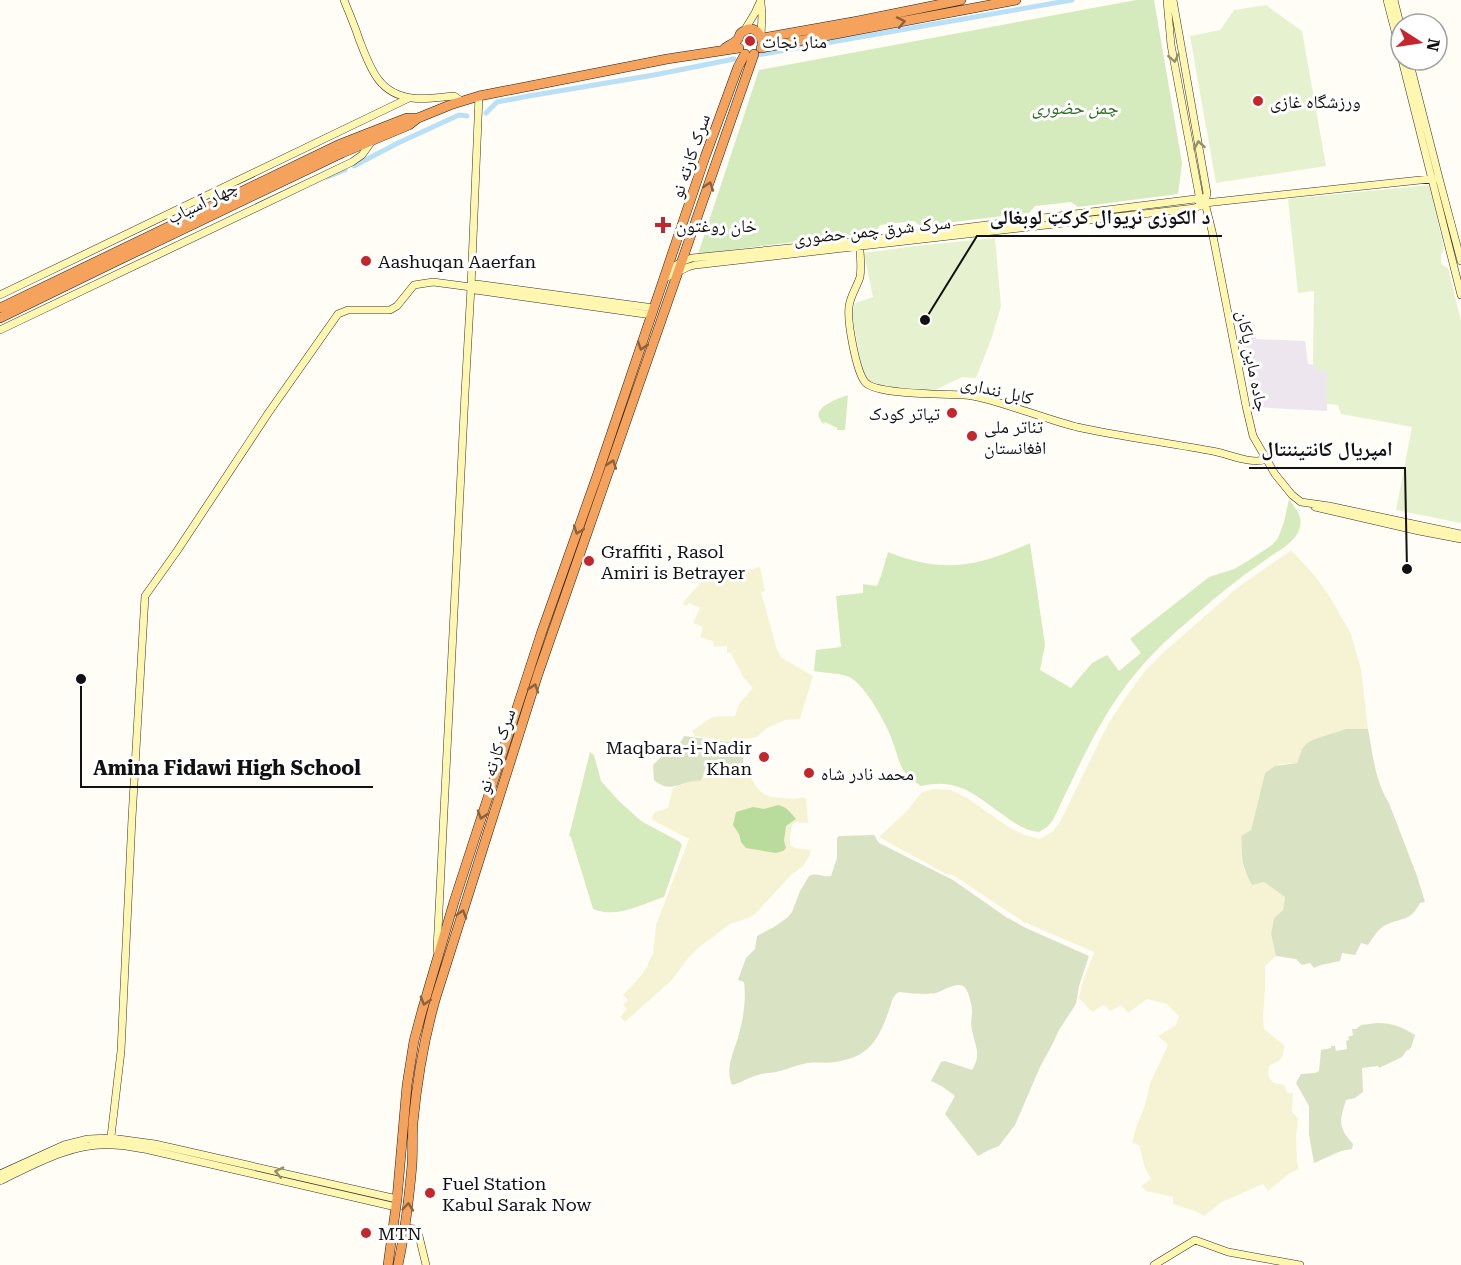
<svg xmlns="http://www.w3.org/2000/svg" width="1461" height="1265" font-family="'Roboto Serif','Noto Naskh Arabic',serif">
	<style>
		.industrial { fill: #eee6ef }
		.farmland { fill: #f6f3d4 }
		.green { fill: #d5ebbd }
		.forest { fill: #b9dc9c }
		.cemetery { fill: #d9e3c4 }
		.pitch { fill: #e6f2cf }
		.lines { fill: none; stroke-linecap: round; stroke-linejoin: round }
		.canal { stroke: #b9e0f7; stroke-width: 5 }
		.secondary-casing { stroke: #333; stroke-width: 8 }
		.highway-casing { stroke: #222; stroke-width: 10 }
		.secondary { stroke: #fff6b0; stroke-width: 7 }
		.highway { stroke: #f5a25d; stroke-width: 9 }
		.oneway { stroke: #8e613b }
		.oneway2 { stroke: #948f68 }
		.poi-dot { fill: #c4262e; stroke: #fff; stroke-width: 2 }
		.labels { text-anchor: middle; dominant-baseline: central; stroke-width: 6; stroke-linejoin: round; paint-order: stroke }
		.poi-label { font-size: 18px; fill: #111; stroke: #fff; text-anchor: start }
		.park-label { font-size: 18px; font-style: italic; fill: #2f6b1f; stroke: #fff }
		.street-label { font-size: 18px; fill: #111; stroke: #fff }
		.leader { fill: none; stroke: #111; stroke-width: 2 }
		.callout-dot { fill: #111; stroke: #fff; stroke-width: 2 }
		.callout-label { font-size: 20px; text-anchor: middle; font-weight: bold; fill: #111; stroke: #fff; stroke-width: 6; stroke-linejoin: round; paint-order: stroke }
	</style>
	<rect width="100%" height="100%" fill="#fffdf5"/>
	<path class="industrial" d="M1239 322H1254L1256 339 1305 341 1308 364 1316 365 1327 371V411L1254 407Z"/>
	<path class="farmland" d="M1290 551H1292L1315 576 1330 597 1351 634 1361 669 1368 729 1302 749 1297 763 1281 764 1265 773 1251 830 1241 836 1242 845 1241 852 1244 869 1252 885 1264 882 1285 897 1283 910 1274 918 1271 934 1276 956 1265 966V990L1263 1015 1264 1029 1285 1046 1282 1057 1279 1061 1270 1065 1268 1072 1269 1077 1273 1083 1285 1085 1287 1093H1293L1292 1112 1298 1118 1296 1136 1297 1162 1299 1169 1290 1173 1268 1191 1263 1184 1222 1202 1204 1216 1195 1211 1173 1204V1197L1146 1191 1141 1186 1151 1179 1145 1168 1139 1145 1132 1143 1137 1125 1144 1108 1151 1081 1168 1045 1158 1036 1176 1025 1179 1016 1167 1004 1147 999 1128 1013 1121 1005 1110 1011 1104 1005 1092 1012 1079 998 1082 984 1094 952 1024 922 1001 907 953 875 946 874 879 837 906 812 922 792 935 789 951 790 967 798 1010 828 1025 835 1040 839 1052 832 1059 824 1108 724 1126 697 1145 671 1164 652 1237 588Z
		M724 567 734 575 760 567 765 591 761 592 777 650 782 658 813 676 800 719 785 720 767 728 757 737 745 739V744L695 736 692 731 712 717 735 716 739 704 753 688 743 677 731 653H727V646L714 647 713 641 700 637 703 627 693 623 700 608 689 603 687 606 682 604 708 574Z
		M705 769 739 773 742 772 750 777 759 790 766 795 772 797 794 799 803 797 806 799 808 823 796 822 792 825 790 835V845L795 848 811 850 810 855 803 866 791 875 755 914 748 918 730 924 702 945 689 957 672 980 625 1022 620 1017 627 1009 623 1005 628 1000 623 995 639 978 647 967 649 961 653 954 656 925 689 839 651 819 655 812 668 808 673 788 691 781Z"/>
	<path class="green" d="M1136 0H1154L1182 163 1178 194 1078 207 1071 202 1035 206 1029 213 920 226 914 221 880 225 875 232 698 254 759 70Z
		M848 395 845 430H837V428L825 422 824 424C806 409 837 399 848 395Z
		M1289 499C1298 512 1306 520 1296 536 1289 545 1280 550 1271 556 1259 565 1246 573 1234 583 1215 597 1196 615 1178 630 1148 656 1122 687 1102 722 1084 753 1069 787 1053 820L1047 827 1039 832C1026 831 1015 824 1005 816 976 796 959 777 921 786 914 781 908 777 903 770 898 761 896 749 892 740 886 723 866 687 851 678 843 673 823 673 814 671L816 650 841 647 836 596 863 593V584L877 586 881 576 888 552C944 574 977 567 1030 543L1045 645 1040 670 1071 688 1092 663 1107 655 1119 671 1141 653 1130 639 1209 577 1234 569 1248 561 1272 545 1278 538 1284 522Z
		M590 752 594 755 601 781 619 801 641 821 680 842 682 845 664 897C641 904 617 919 593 909L571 837 569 836Z"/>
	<path class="forest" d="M778 805C786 806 791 813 796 819L786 826 784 841 786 848 783 851 776 853 746 848 741 842 739 834 733 825 736 812 753 807 764 809Z"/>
	<path class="cemetery" d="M1346 729H1368C1373 755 1375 781 1389 803L1417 876 1425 902 1420 903C1410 923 1400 917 1384 926 1378 929 1372 939 1368 945L1361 943 1355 955 1342 953 1340 961 1321 965 1314 968 1310 963 1302 965 1296 959 1276 956 1271 934 1274 918 1283 910 1285 897 1264 882 1252 885C1247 876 1243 867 1242 856 1241 849 1242 843 1241 836L1251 830 1265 773 1275 766 1297 763 1302 749 1306 744 1312 740Z
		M684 736 745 744 742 772 739 773 705 769 701 781C684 778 672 796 654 780L653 765 663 755H675L678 746Z
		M874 835 879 843 953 880 1006 917 1026 928 1089 956 1079 986 1076 1004 1059 1030 1053 1043 1040 1067 1015 1125 999 1146 989 1150 978 1156 945 1114 955 1096 943 1087 931 1081 941 1062 945 1061 972 1070C982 1055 975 1046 972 1030 970 1024 972 1018 972 1012 972 1005 970 999 968 993 963 977 947 989 936 993 933 994 930 993 927 994 918 994 908 993 899 992L896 994 893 998C882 1031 875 1057 835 1062 825 1064 814 1061 803 1064 794 1066 785 1070 776 1072 770 1073 764 1073 758 1075 749 1077 741 1083 732 1085 724 1066 736 1049 740 1030 744 1015 746 997 744 982L738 980 746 958 755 949 757 936 774 927 788 917 792 912 800 891 809 876C817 872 823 878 831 876L837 858V838L839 836Z
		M1377 1023C1393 1023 1402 1027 1415 1035L1411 1048H1410L1409 1050H1407L1402 1057 1379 1068 1378 1066 1362 1068 1363 1092 1355 1098 1346 1100C1340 1120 1337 1127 1353 1144L1352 1149 1341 1151 1314 1163 1309 1135V1106L1296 1083 1301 1074 1315 1073 1319 1071 1321 1050 1331 1048V1046H1335L1336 1051 1347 1049 1346 1041 1349 1040 1348 1037 1353 1035 1352 1029H1356L1361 1025Z"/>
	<path class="pitch" d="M1266 5 1302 31 1326 166 1216 183 1190 36 1220 30 1234 10Z
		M1430 185 1444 250 1441 254V264L1448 268 1461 321V523L1396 510 1412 427 1341 414 1338 405 1327 404V371L1316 370V365H1313L1314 291 1298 293 1288 199Z
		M995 238 1001 306 992 337 976 378 962 377 931 392 876 385 869 381 862 368 854 326 852 314 855 303 873 297 864 253 915 246Z"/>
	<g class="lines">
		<path class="canal" d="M757 55 1072 0
			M486 113 497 102 529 96 654 75 734 59
			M354 166 398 143 459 115 467 116
			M327 177 345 170"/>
		<defs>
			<path id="secondary" d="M344 0C349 13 355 26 359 39 370 67 378 94 412 98 426 100 440 97 454 96L460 100
				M1167 0 1171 45 1199 195 1205 203 1212 231 1246 406 1253 436 1275 474 1292 495 1301 502 1329 506 1461 534
				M1173 0 1207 193 1205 203
				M1387 0 1401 54
				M1394 0 1401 28
				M761 3 762 14 761 36
				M744 31 755 13 761 0
				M1402 60 1461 295
				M1409 60 1439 178 1461 261
				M859 241C860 252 862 265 860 277 857 287 850 296 849 307 847 321 856 371 865 382 875 395 945 394 963 395 970 395 978 397 986 399 1016 407 1046 419 1077 427 1123 437 1171 443 1217 452 1230 455 1254 465 1266 459
				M668 270 683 261 692 258 859 241 1195 199 1205 203
				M665 278 688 267 695 265 1195 208 1205 203 1439 178
				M471 287 476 284 654 308
				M0 295 409 98
				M0 330 352 162 362 155 372 141
				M1315 507 1419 531 1461 539
				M437 950 465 393 471 287 479 96
				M110 1145 121 1051 132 818 145 596 177 551 269 412 338 314 348 310H390L397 306 414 285 433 282 471 287 475 290 652 315
				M0 1174 64 1145 88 1139 111 1138 155 1144 397 1199
				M0 1181C35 1164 71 1143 112 1145 124 1145 137 1148 149 1150L396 1207
				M406 1228 415 1229 419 1236 426 1265
				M1154 1265 1195 1240 1228 1252 1300 1265"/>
			<path id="highway" d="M762 38 858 21 961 0
				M725 48C729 45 735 43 738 39 741 34 738 34 744 31 753 25 761 33 762 42
				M761 48 1016 0
				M0 308 338 145 407 118H418
				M0 318 121 259 342 153 409 125 418 118 450 105 479 96 667 59 739 48
				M388 1265 397 1199 407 1085 414 1041 422 1011 454 902 541 634 597 476 705 157 738 67 745 54
				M398 1265C405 1232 409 1199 412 1165 413 1151 412 1137 413 1123 417 1081 424 1038 436 997L538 674 754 54"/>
		</defs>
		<use href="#secondary" class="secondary-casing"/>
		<use href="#highway" class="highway-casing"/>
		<use href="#secondary" class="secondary"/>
		<use href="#highway" class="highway"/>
	</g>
	<defs><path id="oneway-chevron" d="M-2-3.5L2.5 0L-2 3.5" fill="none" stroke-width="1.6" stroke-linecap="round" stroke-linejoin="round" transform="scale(1.5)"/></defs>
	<g class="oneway">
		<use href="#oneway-chevron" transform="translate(901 22) rotate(-11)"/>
		<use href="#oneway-chevron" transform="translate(709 186) rotate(-71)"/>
		<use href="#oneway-chevron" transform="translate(642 346) rotate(108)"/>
		<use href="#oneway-chevron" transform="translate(612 464) rotate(-71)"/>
		<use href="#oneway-chevron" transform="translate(578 530) rotate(110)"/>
		<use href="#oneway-chevron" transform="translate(534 688) rotate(-72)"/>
		<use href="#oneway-chevron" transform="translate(482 815) rotate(108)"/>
		<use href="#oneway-chevron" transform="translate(462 914) rotate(-73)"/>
		<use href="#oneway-chevron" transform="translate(425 1001) rotate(107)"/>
		<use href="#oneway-chevron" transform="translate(408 1207) rotate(-85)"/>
	</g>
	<g class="oneway2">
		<use href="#oneway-chevron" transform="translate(1174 58) rotate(79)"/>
		<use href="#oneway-chevron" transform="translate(1199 145) rotate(-100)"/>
		<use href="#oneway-chevron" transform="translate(279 1172) rotate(-167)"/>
	</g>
	<g class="poi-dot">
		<circle cx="750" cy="41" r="6"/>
		<circle cx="1258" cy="101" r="6"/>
		<path d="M660 216h6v6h6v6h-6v6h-6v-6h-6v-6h6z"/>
		<circle cx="366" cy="261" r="6"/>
		<circle cx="952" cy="413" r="6"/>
		<circle cx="972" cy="436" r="6"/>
		<circle cx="589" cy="561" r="6"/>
		<circle cx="764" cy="757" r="6"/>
		<circle cx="809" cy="773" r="6"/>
		<circle cx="430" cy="1193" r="6"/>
		<circle cx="366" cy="1233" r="6"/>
	</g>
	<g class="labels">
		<g class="poi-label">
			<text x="762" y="41">منار نجات</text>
			<text x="1270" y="101">ورزشگاه غازی</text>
			<text x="676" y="225">خان روغتون</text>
			<text x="378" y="261">Aashuqan Aaerfan</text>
			<text x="940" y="413" text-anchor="end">تیاتر کودک</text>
			<text x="984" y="426">تئاتر ملی<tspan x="984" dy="21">افغانستان</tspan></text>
			<text x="601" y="551">Graffiti , Rasol<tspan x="601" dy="21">Amiri is Betrayer</tspan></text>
			<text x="752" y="747" text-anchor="end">Maqbara-i-Nadir<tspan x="752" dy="21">Khan</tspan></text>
			<text x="821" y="773">محمد نادر شاه</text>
			<text x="442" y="1183">Fuel Station<tspan x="442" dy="21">Kabul Sarak Now</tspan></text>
			<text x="378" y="1233">MTN</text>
		</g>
		<g class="park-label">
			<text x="1075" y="107">چمن حضوری</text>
		</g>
		<g class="street-label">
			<text transform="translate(690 156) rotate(-71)">سرک کارته نو</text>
			<text transform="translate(202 202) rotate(-26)">چهار آسیاب</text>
			<text transform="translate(872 230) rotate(-6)">سرک شرق چمن حضوری</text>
			<text transform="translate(1253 361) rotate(79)">جاده ماین پاکان</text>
			<text transform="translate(997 390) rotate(13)">کابل ننداری</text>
			<text transform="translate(496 751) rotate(-72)">سرک کارته نو</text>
		</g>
	</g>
	<path class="leader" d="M925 320L977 236H1222M1407 569L1405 468H1249M81 679L81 787H373"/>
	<g class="callout-dot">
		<circle cx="925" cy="320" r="6"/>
		<circle cx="1407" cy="569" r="6"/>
		<circle cx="81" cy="679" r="6"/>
	</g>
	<g class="callout-label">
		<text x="1100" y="224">د الکوزی نړیوال کرکټ لوبغالی</text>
		<text x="1327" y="456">امپریال کانتیننتال</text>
		<text x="227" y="775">Amina Fidawi High School</text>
	</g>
	<g transform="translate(1419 42) rotate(102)"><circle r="28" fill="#ffffff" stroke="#a0a0a0" stroke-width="1.5"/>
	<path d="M0-4.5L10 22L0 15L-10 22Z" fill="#c4262e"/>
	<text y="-9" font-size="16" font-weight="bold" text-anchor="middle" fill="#111111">N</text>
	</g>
</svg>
